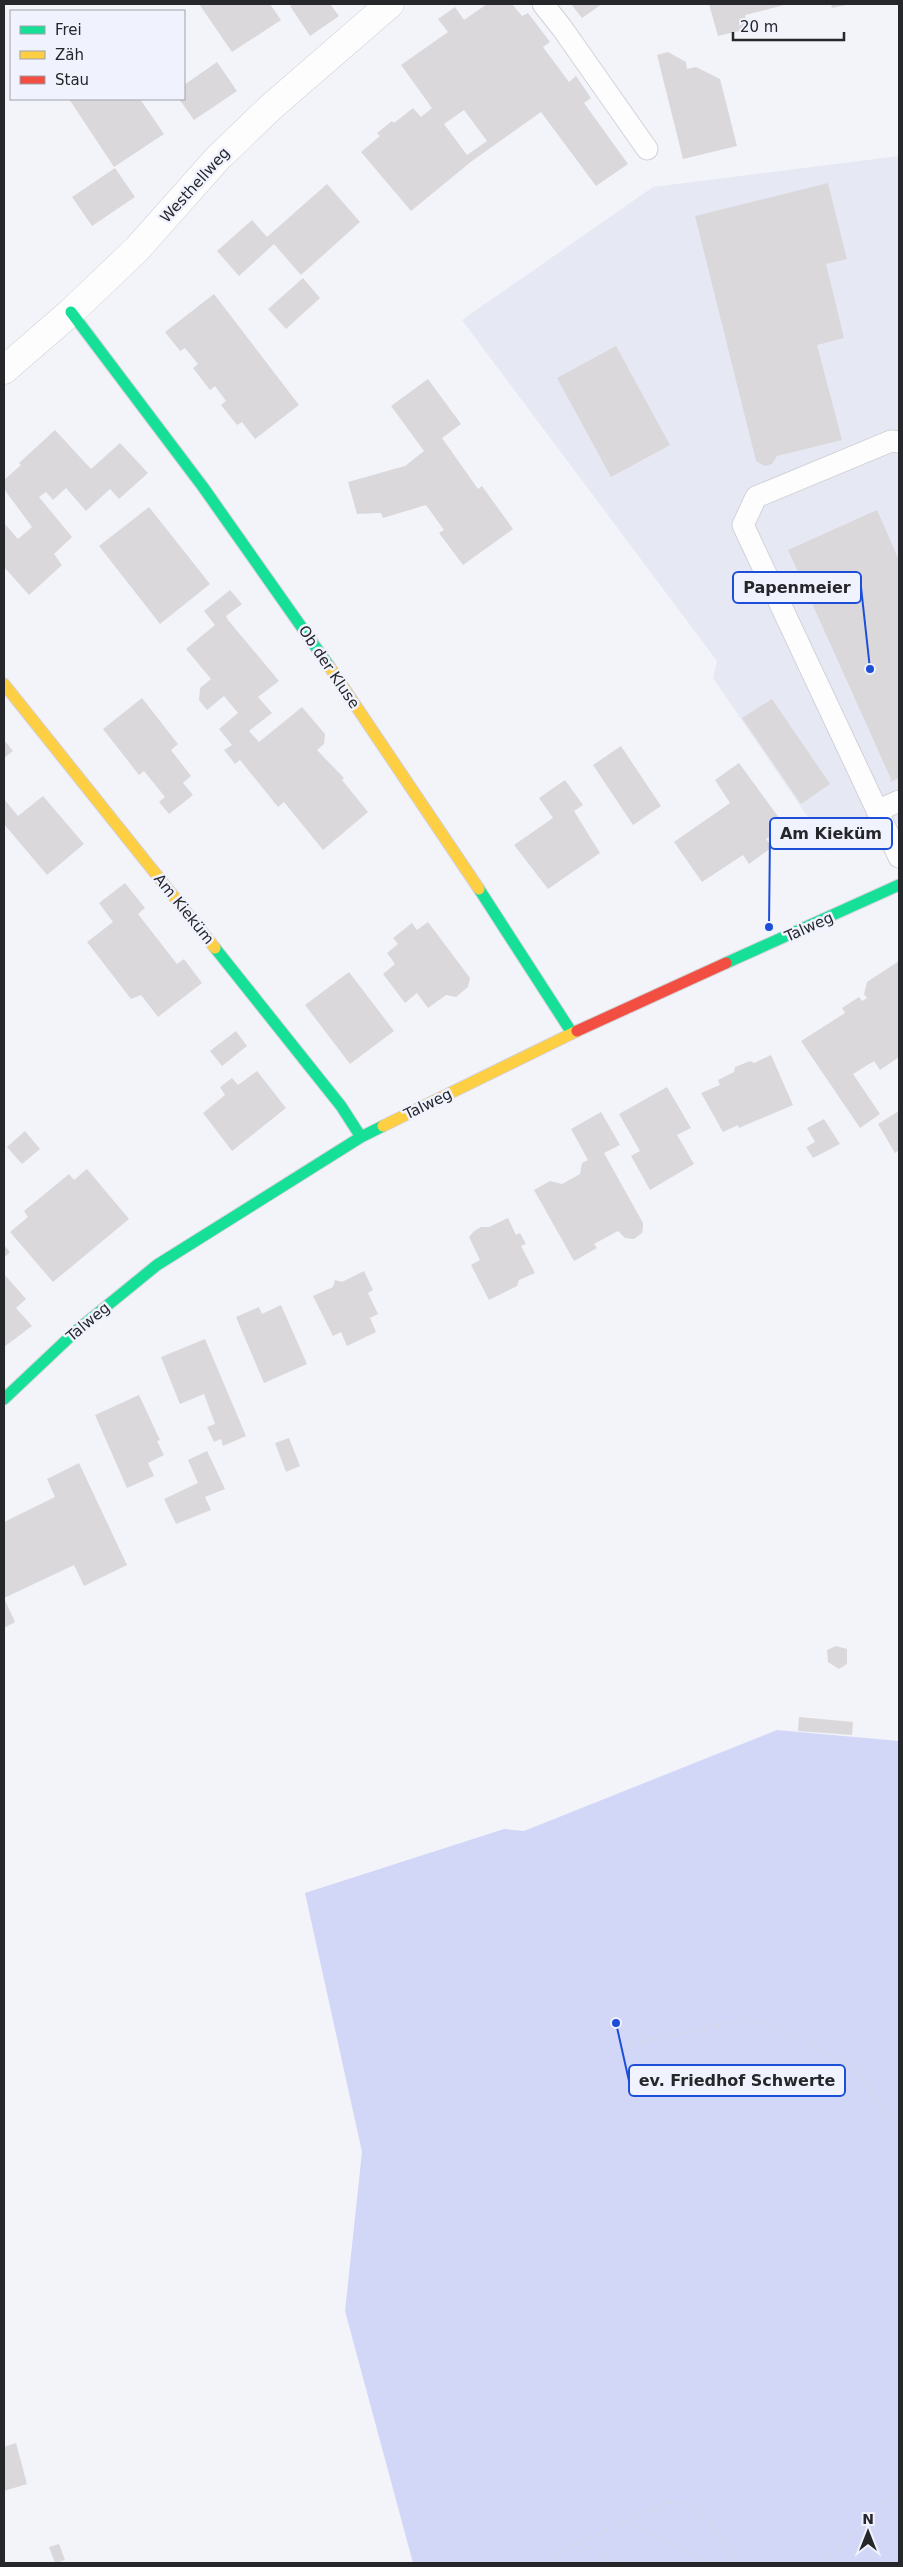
<svg xmlns="http://www.w3.org/2000/svg" width="903" height="2567" font-family="'DejaVu Sans',sans-serif">
	<style>
		.built { fill: #e6e8f4 }
		.green { fill: #d2d7f8 }
		.building { fill: #dad8da; fill-rule: evenodd }
		.lines { fill: none; stroke-linecap: round; stroke-linejoin: round }
		.lane-casing { stroke: #d1d2d7; stroke-width: 23 }
		.street-casing { stroke: #d1d2d7; stroke-width: 29 }
		.fast-casing { stroke: #d1d2d7; stroke-width: 13 }
		.slow-casing { stroke: #d1d2d7; stroke-width: 13 }
		.jam-casing { stroke: #d1d2d7; stroke-width: 13 }
		.path { stroke: #d7d7d9; stroke-width: 3; stroke-dasharray: 1 4; stroke-linecap: butt }
		.lane { stroke: #fdfdfe; stroke-width: 21 }
		.street { stroke: #fdfdfe; stroke-width: 28 }
		.fast { stroke: #16e098; stroke-width: 11 }
		.slow { stroke: #ffcf43; stroke-width: 11 }
		.jam { stroke: #f24e42; stroke-width: 11 }
		.labels { text-anchor: middle; dominant-baseline: central; stroke-width: 5; stroke-linejoin: round; paint-order: stroke }
		.street-label { font-size: 15px; fill: #26272b; stroke: #f0f2fd }
		.leader { fill: none; stroke: #1d4ed8; stroke-width: 2 }
		.callout-dot { fill: #1d4ed8; stroke: #f0f2fd; stroke-width: 2 }
		.callout { fill: #f0f2fd; stroke: #1d4ed8; stroke-width: 2 }
		.callout-label { font-size: 16px; text-anchor: middle; font-weight: bold; fill: #26272b }
	</style>
	<rect width="100%" height="100%" fill="#f3f4fa"/>
	<path class="built" d="M899 156V823L831 851 713 678 717 661 462 320 653 187Z"/>
	<path class="green" d="M777 1730 899 1741V2563H413L345 2311 362 2152 305 1893 504 1829 524 1831Z"/>
	<path class="building" d="M199 4H270L281 20 232 52Z
		M294 4H330L339 16 310 36 290 6Z
		M487 4H512L522 16 528 13 550 42 543 47 569 82 576 76 591 98 584 103 628 164 596 186 541 112 472 161 411 211 361 152 380 136 377 133 392 121 394 123 413 108 421 117 432 108 401 65 448 32 438 19 455 7 464 20ZM464 110 487 141 467 155 444 124Z
		M571 4H602L582 18Z
		M709 4H788L745 15 748 29 718 36Z
		M831 4H846V5L832 8Z
		M668 52 686 62 687 69 696 67 720 79 737 146 683 159 657 55Z
		M217 62 237 91 194 120 179 99H184V85Z
		M69 99H140L164 134 114 167Z
		M115 168 135 197 92 226 72 197Z
		M828 183 847 259 826 264 844 338 817 345 842 440 777 456 772 464 765 466 756 461 695 216Z
		M327 184 360 222 301 275 274 244 239 276 217 251 252 220 267 237Z
		M303 278 320 298 286 329 268 309Z
		M214 294 299 405 255 439 242 422 237 425 221 405 226 401 215 386 210 390 193 368 198 364 185 348 180 351 165 332Z
		M616 346 670 445 611 477 557 378Z
		M428 379 461 424 442 438 478 489 482 486 513 529 463 565 439 533 444 530 426 505 383 518 381 513 357 514 348 482 405 466 424 451 391 406Z
		M55 430 91 469 120 443 148 473 119 499 110 489 86 511 66 488 53 500 46 492 39 497 72 537 54 554 62 565 29 595 4 567V523L18 539 32 527 4 489V480L21 465 19 463Z
		M149 507 210 584 160 624 99 546Z
		M877 510 899 560V778L890 782 891 779 788 550Z
		M230 590 242 604 226 616 228 620 279 681 258 697 272 713 249 731 259 742 302 707 325 734 324 744 317 750 344 778 342 780 368 812 323 850 284 802 278 807 240 760 235 764 224 750 232 745 219 729 238 713 224 696 207 710 199 700 200 688 211 679 186 649 215 625 204 611Z
		M142 698 178 744 171 750 191 776 183 783 193 795 169 814 159 802 165 797 144 771 139 775 103 729Z
		M772 699 830 784 801 804 742 718Z
		M4 740 13 751 4 758Z
		M621 746 661 806 633 825 593 765Z
		M739 763 785 826 766 839 772 847 749 864 743 855 702 882 674 842 730 803 715 780Z
		M565 780 583 805 574 811 600 853 548 889 514 845 553 818 539 798Z
		M43 796 84 844 47 875 4 824V799L18 816Z
		M125 883 145 908 138 914 177 964 184 959 202 983 158 1017 141 995 131 999 87 942 113 922 99 903Z
		M428 922 470 978 468 987 456 997 446 995 428 1008 417 993 405 1003 383 974 395 964 387 953 398 944 393 938 412 923 417 930Z
		M899 961V1057L880 1070 874 1061 853 1074 880 1114 860 1128 801 1041 845 1013 842 1008 859 997 862 1001 867 998 864 994 867 982Z
		M349 972 394 1031 350 1064 305 1005Z
		M236 1031 247 1046 222 1066 210 1051Z
		M771 1055 793 1105 739 1128 738 1125 723 1132 701 1093 720 1085 718 1080 734 1072 735 1067 750 1061 754 1063Z
		M257 1071 286 1108 232 1151 203 1113 225 1095 220 1087 232 1078 238 1085Z
		M667 1087 691 1128 677 1135 694 1164 650 1190 631 1156 640 1151 619 1114Z
		M899 1111V1150L895 1153 878 1124Z
		M601 1112 620 1145 604 1153 643 1223V1228L642 1233 634 1239 625 1238 618 1231 594 1244 597 1248 574 1261 534 1190 550 1181 562 1184 580 1174 582 1163 588 1160 571 1129Z
		M824 1119 840 1144 813 1158 806 1147 815 1142 807 1128Z
		M25 1131 40 1149 22 1164 7 1147Z
		M87 1169 129 1219 53 1282 10 1232 28 1217 24 1211 69 1174 74 1180Z
		M508 1218 516 1235 520 1233 526 1244 521 1246 535 1273 519 1280 517 1286 489 1300 471 1265 480 1260 469 1237 474 1231 481 1227H489Z
		M4 1245 10 1252 4 1258Z
		M364 1271 373 1290 368 1293 378 1314 370 1318 376 1332 347 1346 341 1332 333 1336 313 1296 333 1287 335 1280 342 1282Z
		M4 1274 26 1299 16 1308 32 1326 4 1347Z
		M281 1305 307 1364 264 1383 236 1317 259 1307 262 1314Z
		M205 1339 246 1436 223 1446 221 1439 214 1442 207 1427 215 1424 204 1394 180 1404 161 1357Z
		M139 1395 160 1440 157 1441 164 1455 148 1463 154 1476 127 1488 95 1415Z
		M289 1438 300 1466 286 1472 275 1443Z
		M207 1451 225 1489 205 1497 211 1510 176 1524 164 1499 198 1483 188 1460Z
		M79 1463 127 1565 84 1586 74 1565 4 1598 15 1622 4 1628V1522L55 1497 47 1479Z
		M836 1646 847 1649V1664L839 1669 828 1662 827 1650Z
		M799 1717 853 1722 852 1735 798 1731Z
		M16 2443 27 2484 4 2491V2447Z
		M59 2544 65 2560 55 2563 49 2547Z"/>
	<g class="lines">
		<defs>
			<path id="lane" d="M543 4 562 28 647 149
				M899 442 891 441 756 497 743 525 899 857
				M877 811 899 801"/>
			<path id="street" d="M4 370 71 312 137 249 217 159 271 107 390 4"/>
			<path id="fast" d="M71 312 203 487 329 666
				M479 889 572 1033
				M215 948 341 1106 361 1137
				M726 963 899 885
				M4 1399 76 1331 157 1265 361 1137 383 1126"/>
			<path id="slow" d="M329 666 479 889
				M4 684 215 948
				M383 1126 577 1031"/>
			<path id="jam" d="M577 1031 726 963"/>
		</defs>
		<use href="#lane" class="lane-casing"/>
		<use href="#street" class="street-casing"/>
		<use href="#fast" class="fast-casing"/>
		<use href="#slow" class="slow-casing"/>
		<use href="#jam" class="jam-casing"/>
		<path class="path" d="M630 2044 747 2020 787 2030 860 2075 899 2133
			M627 2522 711 2563
			M579 2544 618 2563
			M545 2563 566 2549 667 2502 688 2505 706 2518 728 2545 737 2563
			M823 2563 899 2491"/>
		<use href="#lane" class="lane"/>
		<use href="#street" class="street"/>
		<use href="#fast" class="fast"/>
		<use href="#slow" class="slow"/>
		<use href="#jam" class="jam"/>
	</g>
	<g class="labels">
		<g class="street-label">
			<text transform="translate(195 185) rotate(-48)">Westhellweg</text>
			<text transform="translate(329 667) rotate(56)">Ob der Kluse</text>
			<text transform="translate(184 909) rotate(51)">Am Kieküm</text>
			<text transform="translate(809 927) rotate(-24)">Talweg</text>
			<text transform="translate(428 1104) rotate(-26)">Talweg</text>
			<text transform="translate(88 1322) rotate(-40)">Talweg</text>
		</g>
	</g>
	<path class="leader" d="M870 669L861 587M769 927L770 833M616 2023L629 2081"/>
	<g class="callout-dot">
		<circle cx="870" cy="669" r="5"/>
		<circle cx="769" cy="927" r="5"/>
		<circle cx="616" cy="2023" r="5"/>
	</g>
	<g class="callout">
		<rect x="733" y="572" width="128" height="31" rx="5"/>
		<rect x="770" y="818" width="122" height="31" rx="5"/>
		<rect x="629" y="2065" width="216" height="31" rx="5"/>
	</g>
	<g class="callout-label">
		<text x="797" y="593">Papenmeier</text>
		<text x="831" y="839">Am Kieküm</text>
		<text x="737" y="2086">ev. Friedhof Schwerte</text>
	</g>
	<rect width="903" height="2567" fill="none" stroke="#26272b" stroke-width="10"/>
	<rect x="10" y="10" width="175" height="90" fill="#f0f2fd" stroke="#9fa1a9"/>
	<rect x="20" y="26" width="25" height="8" fill="#16e098" stroke="#9fa1a9"/>
	<text x="55" y="35" font-size="15" fill="#26272b">Frei</text>
	<rect x="20" y="51" width="25" height="8" fill="#ffcf43" stroke="#9fa1a9"/>
	<text x="55" y="60" font-size="15" fill="#26272b">Zäh</text>
	<rect x="20" y="76" width="25" height="8" fill="#f24e42" stroke="#9fa1a9"/>
	<text x="55" y="85" font-size="15" fill="#26272b">Stau</text>
	<g transform="translate(868 2532)" stroke="#f0f2fd" stroke-width="4" paint-order="stroke">
	<path d="M0-4L9 19L0 12L-9 19Z" fill="#26272b"/>
	<text y="-8" font-size="14" font-weight="bold" text-anchor="middle" fill="#26272b">N</text>
	</g>
	<path d="M733 32v8h111v-8" fill="none" stroke="#26272b" stroke-width="2.5"/>
	<text x="740" y="32" font-size="15" fill="#26272b" stroke="#f0f2fd" stroke-width="4" paint-order="stroke">20 m</text>
</svg>
